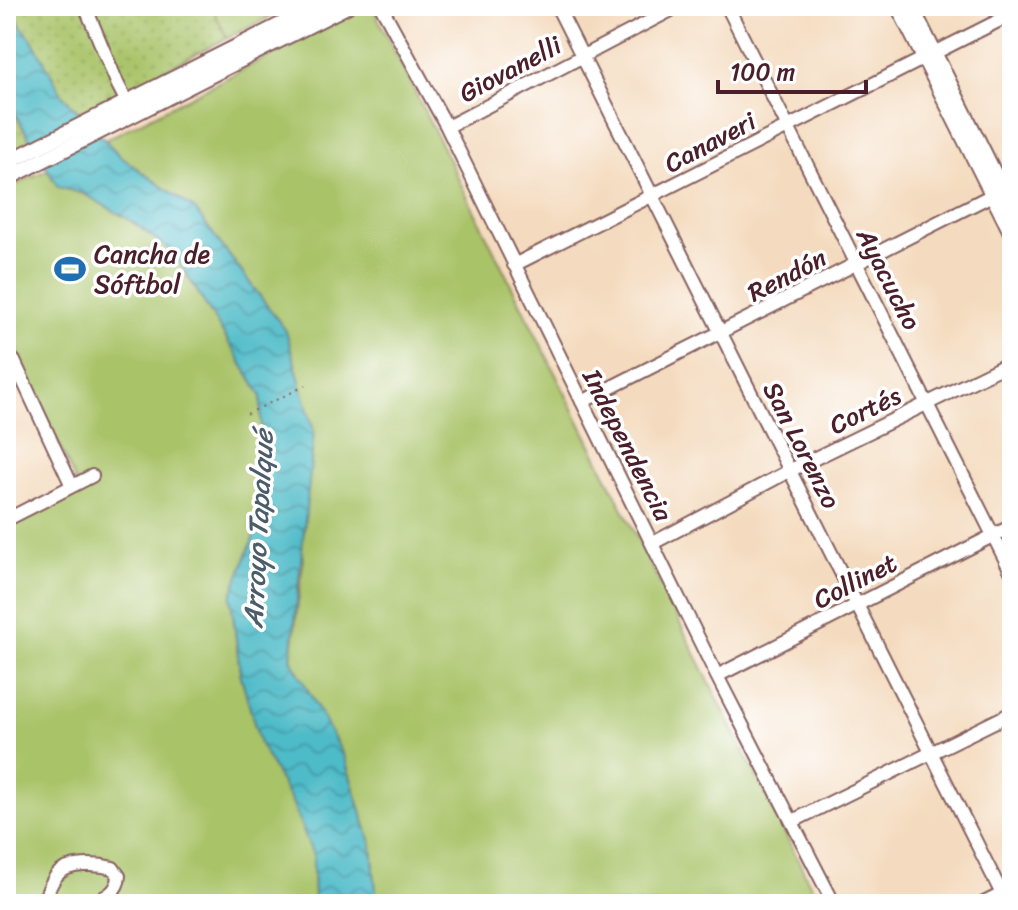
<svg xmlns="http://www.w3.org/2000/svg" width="1018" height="910" font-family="Sriracha,sans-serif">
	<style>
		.park { fill: url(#park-dots); stroke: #7a714a; stroke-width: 2 }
		.pitch { fill: #a9c368; stroke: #7a714a; stroke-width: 2 }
		.water { fill: url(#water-waves); stroke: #4c6d7a; stroke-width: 2 }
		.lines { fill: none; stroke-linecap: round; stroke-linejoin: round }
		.minor-casing { stroke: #86615f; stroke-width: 16 }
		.major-casing { stroke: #86615f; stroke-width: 18 }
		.path { stroke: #86615f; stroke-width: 2; stroke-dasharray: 2 6; stroke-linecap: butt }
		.minor { stroke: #fff; stroke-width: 12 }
		.major { stroke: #fff; stroke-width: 14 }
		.labels { text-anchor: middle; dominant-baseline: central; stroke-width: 7; stroke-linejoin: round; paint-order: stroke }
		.street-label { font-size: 26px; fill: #4a1f2b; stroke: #fff }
		.poi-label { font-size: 26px; fill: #4a1f2b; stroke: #fff; text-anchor: start }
		.water-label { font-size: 28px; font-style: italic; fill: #4c5d6a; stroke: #fff }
	</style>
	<defs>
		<pattern id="park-dots" width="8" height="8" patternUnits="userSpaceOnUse" patternTransform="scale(2)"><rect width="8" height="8" fill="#a9c368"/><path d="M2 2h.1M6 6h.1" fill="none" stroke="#93a75a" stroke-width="1.8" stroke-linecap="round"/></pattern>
		<pattern id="water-waves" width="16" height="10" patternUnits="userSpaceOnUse" patternTransform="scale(2)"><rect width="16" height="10" fill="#4ebbc8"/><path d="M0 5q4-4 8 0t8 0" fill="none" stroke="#4397a3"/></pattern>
	</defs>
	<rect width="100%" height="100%" fill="#fff"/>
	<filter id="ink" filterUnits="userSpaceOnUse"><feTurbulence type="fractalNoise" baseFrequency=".0125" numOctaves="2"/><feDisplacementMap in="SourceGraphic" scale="16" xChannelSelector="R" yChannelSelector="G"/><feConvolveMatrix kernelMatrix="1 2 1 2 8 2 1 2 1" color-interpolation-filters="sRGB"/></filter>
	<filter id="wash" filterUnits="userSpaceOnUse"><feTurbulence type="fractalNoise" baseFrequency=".006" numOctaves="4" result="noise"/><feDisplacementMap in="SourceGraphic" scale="32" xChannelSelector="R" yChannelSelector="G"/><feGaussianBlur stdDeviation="1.8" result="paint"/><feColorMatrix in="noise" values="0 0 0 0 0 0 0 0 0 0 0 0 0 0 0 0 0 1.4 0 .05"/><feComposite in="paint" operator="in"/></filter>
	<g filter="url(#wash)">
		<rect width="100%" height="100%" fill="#f4dbbf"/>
		<path class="park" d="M6 6H211L227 38 80 113 63 96 31 38Z
			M6 98 31 142 6 155Z"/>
		<path class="pitch" d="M211 6H292L227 38Z
			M367 6H372L820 904H377L372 846 344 757 291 659 303 564 290 349 286 331 195 210 121 157 105 140Z
			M47 170 58 187 84 194 130 220 173 252 261 395V517L231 598 240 672 260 744 292 802 313 855 314 904H6V527L79 489 14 342 6 346V189Z"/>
		<path class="water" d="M6 9 31 38 63 96 121 157 195 210 286 331 314 432 291 659 344 757 372 846 377 904H314L313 855 292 802 260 744 240 672 231 597 261 517V395L173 252 130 220 84 194 58 187 6 98Z"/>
	</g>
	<g filter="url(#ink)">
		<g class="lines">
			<defs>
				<path id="minor" d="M85 6 118 85 130 108
					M381 6 447 127 717 676 834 904
					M557 6 1007 904
					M727 6 1012 573
					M447 127 679 6
					M514 265 1012 14
					M6 355 14 361 72 486
					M582 402 1012 185
					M6 520 92 476
					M653 543 791 470 1012 362
					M717 676 1012 526
					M793 821 1012 713
					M42 904C47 895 50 883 57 875 68 862 98 864 113 868L119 876C118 893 104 898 90 904
					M982 904 1012 889"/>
				<path id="major" d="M898 6 1012 234
					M911 6 1012 209
					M6 163 318 6
					M6 179 347 6"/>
			</defs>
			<use href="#minor" class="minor-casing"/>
			<use href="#major" class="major-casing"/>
			<path class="path" d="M247 414 309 384"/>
			<use href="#minor" class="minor"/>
			<use href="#major" class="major"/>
		</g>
	</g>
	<defs>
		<symbol id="stadium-bare" viewBox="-9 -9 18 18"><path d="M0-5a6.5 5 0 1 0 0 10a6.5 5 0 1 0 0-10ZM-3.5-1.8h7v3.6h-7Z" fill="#1f6fb2" stroke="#fff" stroke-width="2.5" paint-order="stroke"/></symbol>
	</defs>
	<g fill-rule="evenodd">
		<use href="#stadium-bare" x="48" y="247" width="44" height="44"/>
	</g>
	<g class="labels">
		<g class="street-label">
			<text transform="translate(510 69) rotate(-28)">Giovanelli</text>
			<text transform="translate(710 142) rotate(-28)">Canaveri</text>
			<text transform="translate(787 275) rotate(-27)">Rendón</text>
			<text transform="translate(889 279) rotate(63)">Ayacucho</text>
			<text transform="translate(865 410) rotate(-26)">Cortés</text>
			<text transform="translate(628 445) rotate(63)">Independencia</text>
			<text transform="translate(802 445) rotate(63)">San Lorenzo</text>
			<text transform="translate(855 581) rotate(-27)">Collinet</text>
		</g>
		<g class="poi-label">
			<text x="94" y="254">Cancha de<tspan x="94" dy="30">Sóftbol</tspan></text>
		</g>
		<g class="water-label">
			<text transform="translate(258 529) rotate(-87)">Arroyo Tapalqué</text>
		</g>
	</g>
	<rect width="1018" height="910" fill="none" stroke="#fff" stroke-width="32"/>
	<path d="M718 80v12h148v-12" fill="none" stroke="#4a1f2b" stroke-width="4"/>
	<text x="730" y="80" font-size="24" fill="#4a1f2b" stroke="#ffffff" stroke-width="6" paint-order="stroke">100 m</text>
</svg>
